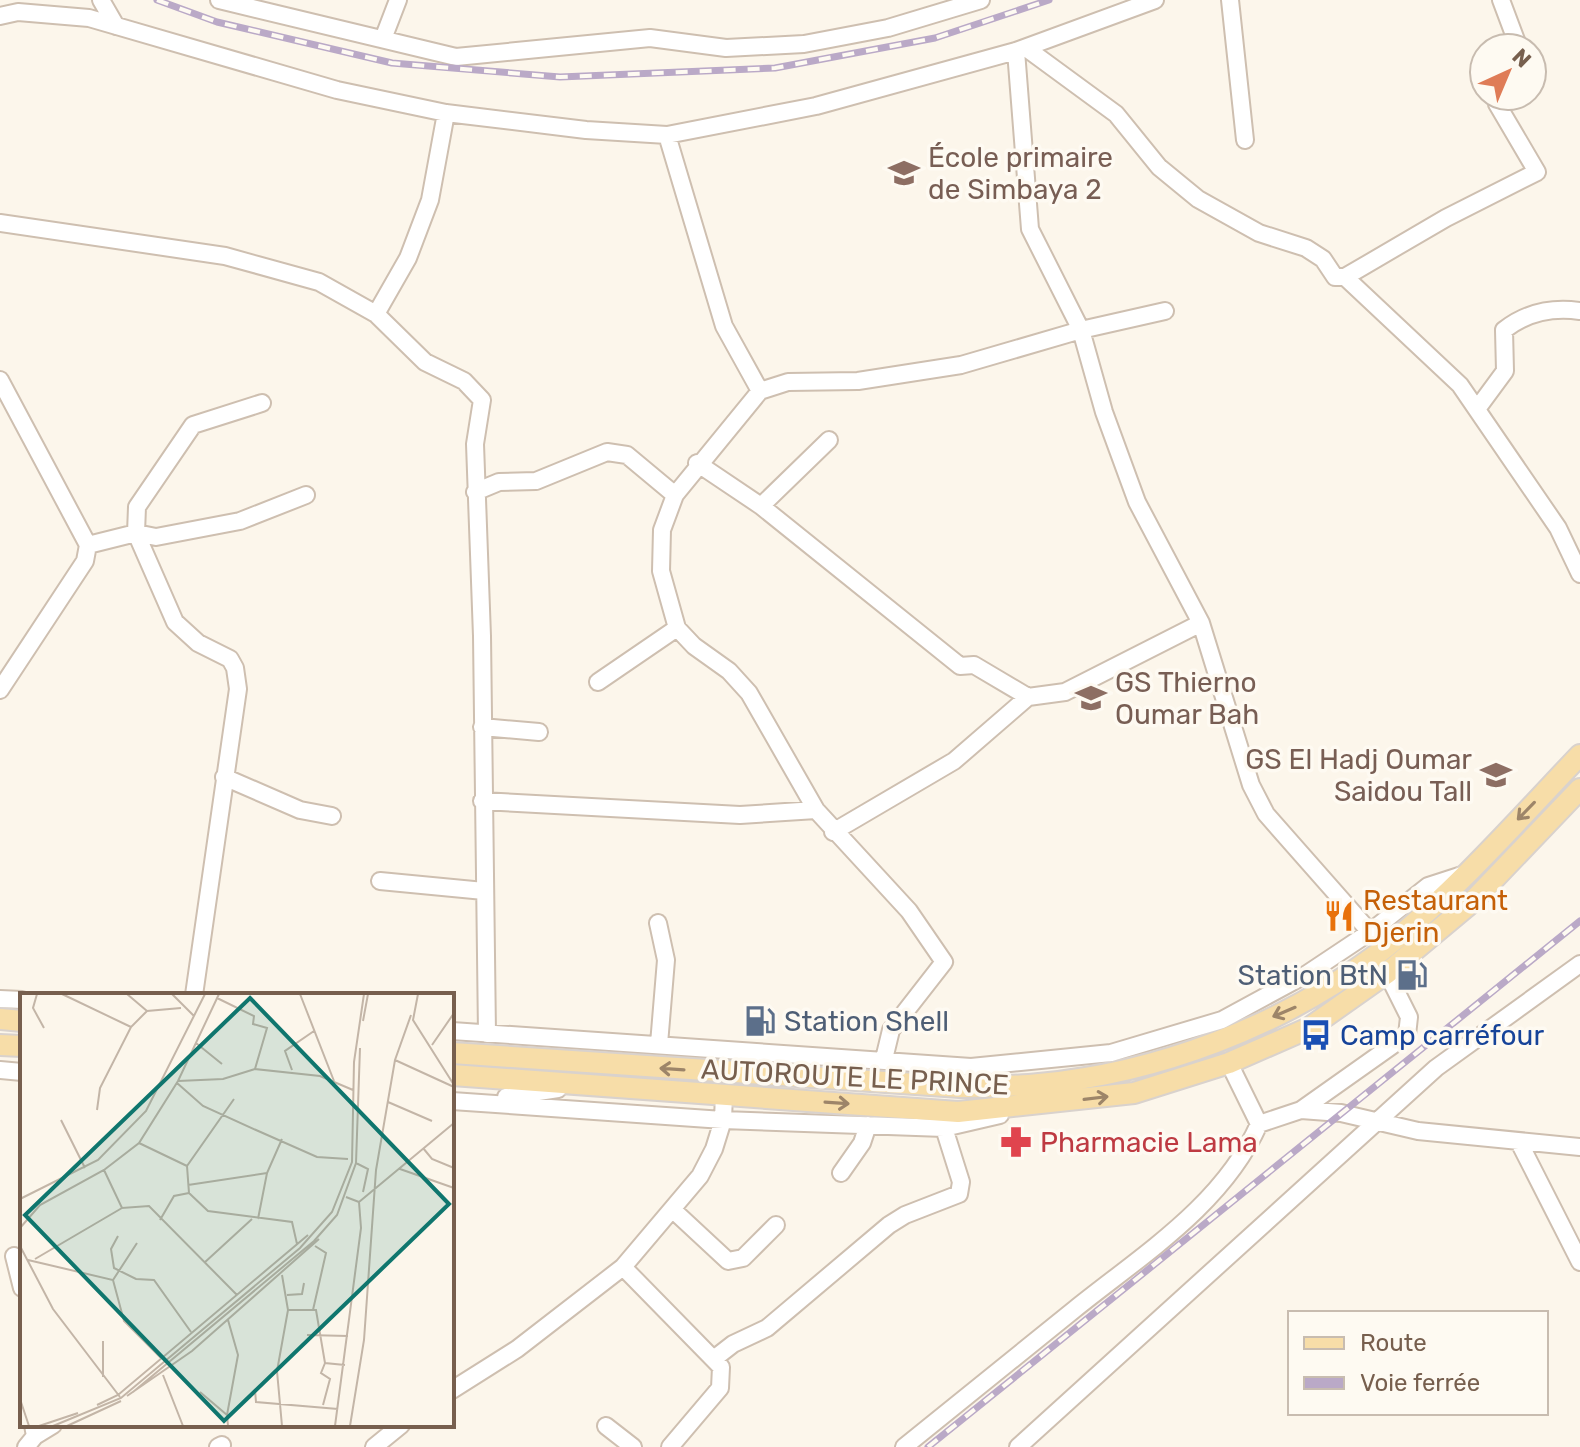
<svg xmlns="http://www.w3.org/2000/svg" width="1580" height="1447" font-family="Rubik,sans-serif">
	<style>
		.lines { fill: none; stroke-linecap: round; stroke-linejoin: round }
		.minor-casing { stroke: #cebfb0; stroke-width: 20 }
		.major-casing { stroke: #d9d2cd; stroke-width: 24 }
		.minor { stroke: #fff; stroke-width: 16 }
		.major { stroke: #f7dda8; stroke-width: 20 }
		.rail-casing { stroke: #baa9c7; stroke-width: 7 }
		.rail { stroke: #fefaf2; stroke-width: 4; stroke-dasharray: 12; stroke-linecap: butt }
		.oneway { stroke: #9d8569 }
		.labels { text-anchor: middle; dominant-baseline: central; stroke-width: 7; stroke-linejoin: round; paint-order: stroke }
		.education-label { font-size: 28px; fill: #785e54; stroke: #fefaf2; text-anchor: start }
		.food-label { font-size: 28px; fill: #c56008; stroke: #fefaf2; text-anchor: start }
		.service-label { font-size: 28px; fill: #4e5e75; stroke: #fefaf2; text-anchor: end }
		.transit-label { font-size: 28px; fill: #164399; stroke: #fefaf2; text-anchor: start }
		.street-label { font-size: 28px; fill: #775f4e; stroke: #fefaf2 }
		.health-label { font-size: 28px; fill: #be3a42; stroke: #fefaf2; text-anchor: start }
		.inset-road { fill: none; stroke: #c3b5a7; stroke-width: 2 }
		.view { fill: #0f766e; fill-opacity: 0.15; stroke: #0f766e; stroke-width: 4 }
		.inset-edge { fill: none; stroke: #775f4e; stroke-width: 4 }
	</style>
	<rect width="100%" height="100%" fill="#fcf6eb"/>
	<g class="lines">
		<defs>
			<path id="minor" d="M101 0 116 26
				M219 0 456 57 650 38 726 48 804 44 888 28 981 0
				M1230 0 1245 140
				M1501 0 1519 48
				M0 16 18 12 89 18 337 90 446 113 586 130 667 135 816 106 1016 51 1155 0
				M383 39 398 0
				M1026 48 1116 114 1159 167 1198 199 1259 233 1306 248 1323 259 1335 277H1345
				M1016 51 1030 229 1081 330 1104 412 1137 502 1201 623 1251 785 1266 814 1370 932
				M1509 96 1497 104 1537 172 1446 218 1345 277 1460 385 1558 528 1580 574
				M446 113 430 200 408 258 376 314 425 362 464 381 482 400 475 444 482 636 487 1034
				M667 135 724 326 760 391
				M0 223 225 256 319 282 376 314
				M0 380 88 545 85 561 0 690
				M1477 409 1505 371 1504 330C1527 312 1552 307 1580 311
				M697 463 761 506 960 666 974 665 1028 697
				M475 492 499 482 536 481 607 452 627 455 675 495
				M761 506 829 440
				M88 545 136 533 156 537 240 521 306 495
				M598 682 677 628
				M482 727 539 732
				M224 777 300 810 332 816
				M482 801 740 815 816 810
				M833 832 954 761 1028 697 1065 692 1201 623
				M380 881 484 891
				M658 923 666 960 659 1044
				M194 995 238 689 235 668 230 659 198 643 175 622 136 533 137 507 193 425 262 403
				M0 999 22 1000
				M452 1031 971 1067 1111 1053 1222 1020 1307 974 1370 932 1428 886 1465 874
				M884 1059 891 1030 944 962 909 911 816 810 749 693 729 671 694 646 677 628 661 571 662 530 675 495 760 391 788 382 858 381 961 365 1081 330 1165 311
				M0 1070 22 1072
				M506 1097 558 1089
				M452 1101 723 1120 944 1128 1000 1115
				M1301 1110 1407 1035 1409 1017 1387 973
				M1259 1124 1301 1110 1341 1113 1418 1131 1580 1147
				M1519 1142 1580 1262
				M841 1173 862 1143 868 1125
				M672 1209 728 1261 743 1258 776 1225
				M14 1256 22 1288
				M623 1267 721 1367 720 1388 670 1447
				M715 1358 733 1344 767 1328 889 1225 905 1215 959 1194 961 1182 944 1128
				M452 1390 517 1349 623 1267 700 1176 714 1149 723 1120 724 1094
				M606 1426 633 1447
				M35 1436 53 1425
				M26 1447 35 1436 33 1425
				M218 1447 222 1445
				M374 1447 401 1425
				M904 1447C961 1401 1018 1355 1075 1309 1142 1255 1223 1205 1259 1124L1229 1063
				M1018 1447 1436 1068 1580 964"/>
			<path id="major" d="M0 1019 22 1021
				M0 1045 22 1046
				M452 1053 960 1087C987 1086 1013 1087 1039 1084 1158 1073 1281 1026 1376 955 1451 897 1515 823 1580 755
				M452 1075 958 1112 1134 1093 1229 1063 1309 1028 1387 973 1472 902 1580 789"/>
		</defs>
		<use href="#minor" class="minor-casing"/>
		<use href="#major" class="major-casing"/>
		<use href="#minor" class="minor"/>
		<use href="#major" class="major"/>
		<defs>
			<path id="rail" d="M157 0 217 22 392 63 560 77 775 68 935 38 1049 0
				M928 1447 1580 921"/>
		</defs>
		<use href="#rail" class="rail-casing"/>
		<use href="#rail" class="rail"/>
	</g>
	<defs><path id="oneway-shaft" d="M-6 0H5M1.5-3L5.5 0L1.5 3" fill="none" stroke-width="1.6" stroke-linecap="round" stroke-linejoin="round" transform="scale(2)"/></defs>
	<g class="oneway">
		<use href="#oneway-shaft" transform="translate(1526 811) rotate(134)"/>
		<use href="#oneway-shaft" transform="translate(1284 1012) rotate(157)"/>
		<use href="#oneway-shaft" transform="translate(672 1069) rotate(-176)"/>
		<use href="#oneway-shaft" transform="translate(1096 1098) rotate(-7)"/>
		<use href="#oneway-shaft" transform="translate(837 1103) rotate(4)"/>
	</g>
	<defs>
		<symbol id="school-bare" viewBox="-9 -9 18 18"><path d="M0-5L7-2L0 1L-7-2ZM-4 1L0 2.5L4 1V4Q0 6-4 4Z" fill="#8d6e63" stroke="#fefaf2" stroke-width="2.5" paint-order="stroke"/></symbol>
		<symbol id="restaurant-bare" viewBox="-9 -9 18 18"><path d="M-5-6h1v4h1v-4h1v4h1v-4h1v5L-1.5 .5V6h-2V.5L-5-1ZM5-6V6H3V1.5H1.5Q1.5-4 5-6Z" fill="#e8710a" stroke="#fefaf2" stroke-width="2.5" paint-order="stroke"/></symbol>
		<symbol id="fuel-bare" viewBox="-9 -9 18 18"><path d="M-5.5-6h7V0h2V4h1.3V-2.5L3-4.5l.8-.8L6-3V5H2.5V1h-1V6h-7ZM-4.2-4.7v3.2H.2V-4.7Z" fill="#5c6f8a" stroke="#fefaf2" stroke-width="2.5" paint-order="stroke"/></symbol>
		<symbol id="bus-bare" viewBox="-9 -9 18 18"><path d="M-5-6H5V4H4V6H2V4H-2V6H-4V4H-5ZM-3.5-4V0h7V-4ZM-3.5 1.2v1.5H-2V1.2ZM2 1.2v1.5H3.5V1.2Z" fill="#1a4fb4" stroke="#fefaf2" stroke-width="2.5" paint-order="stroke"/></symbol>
		<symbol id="pharmacy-bare" viewBox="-9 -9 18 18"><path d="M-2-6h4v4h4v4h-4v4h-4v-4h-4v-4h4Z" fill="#e0444e" stroke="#fefaf2" stroke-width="2.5" paint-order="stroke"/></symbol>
	</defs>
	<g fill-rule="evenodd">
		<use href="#school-bare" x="882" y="151" width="44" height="44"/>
		<use href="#school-bare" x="1069" y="676" width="44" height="44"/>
		<use href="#school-bare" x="1474" y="753" width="44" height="44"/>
		<use href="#restaurant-bare" x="1317" y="894" width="44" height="44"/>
		<use href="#fuel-bare" x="1390" y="953" width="44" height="44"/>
		<use href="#fuel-bare" x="738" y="999" width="44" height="44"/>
		<use href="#bus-bare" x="1294" y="1013" width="44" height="44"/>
		<use href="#pharmacy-bare" x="994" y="1120" width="44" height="44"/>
	</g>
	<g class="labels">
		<g class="education-label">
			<text x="928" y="157">École primaire<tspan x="928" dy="32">de Simbaya 2</tspan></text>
			<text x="1115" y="682">GS Thierno<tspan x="1115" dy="32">Oumar Bah</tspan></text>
			<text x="1472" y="759" text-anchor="end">GS El Hadj Oumar<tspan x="1472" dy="32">Saidou Tall</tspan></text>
		</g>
		<g class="food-label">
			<text x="1363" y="900">Restaurant<tspan x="1363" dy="32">Djerin</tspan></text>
		</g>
		<g class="service-label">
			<text x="1388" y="975">Station BtN</text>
			<text x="784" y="1021" text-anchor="start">Station Shell</text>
		</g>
		<g class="transit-label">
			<text x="1340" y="1035">Camp carréfour</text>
		</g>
		<g class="street-label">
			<text transform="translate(855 1077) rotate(3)">AUTOROUTE LE PRINCE</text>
		</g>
		<g class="health-label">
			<text x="1040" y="1142">Pharmacie Lama</text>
		</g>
	</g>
	<g transform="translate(20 993)">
		<rect width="434" height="434" fill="#fcf6eb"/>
		<path class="inset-road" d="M17 1 13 15 24 35M42 1 111 34M107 1 127 18M152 1 174 23M280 1 314 88M398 1 393 27 434 92M197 5 234 23 233 31 247 35 235 76 300 83 333 97M343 28 348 1M176 50 202 71M412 52 434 20M375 67 434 94M272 77 265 58 294 38M158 88 203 86 235 76M157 90 183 113 236 137 297 164 328 166M214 106 167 173 169 200 188 218 272 229 277 251M368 109 412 128M77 117 80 95 111 34 127 18 161 15M41 127 65 175M119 150 167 173M403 155 412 166 434 175M336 170 348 176 343 199M380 176 434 195M84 177 102 215 129 213 217 302M168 192 247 180M0 206 78 167 126 118 185 1M339 209 434 130M238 226 247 180 262 146M140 227 154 203 169 200M0 235 20 212 84 177 119 150 158 88 199 1M98 243 91 256 94 275 116 286 134 287 171 339M0 253 33 316 100 404M15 266 102 215M8 267 93 287 104 328 142 366M184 270 232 226M262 282 268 317 257 378 262 433M93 287 117 250M267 302 282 301 284 290M268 317H296L305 370 325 372M293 317 306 260 295 253M287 342 328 343M83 348V384M143 382 163 433M235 397 236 409 318 416M113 399 294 248 317 222 336 170 340 55M180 399 207 422 208 433M107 403 172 358 299 246M0 406 9 433M77 412 98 402 288 242M303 412 310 386 301 380 305 370M207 422 218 362 208 327M19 433 58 420M33 433 101 405 280 255 312 219 332 169 334 69 344 1M47 433 101 408M315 433 341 235 339 209 326 204M330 433 344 347 356 177 375 67 391 22"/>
		<path class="view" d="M230 5 429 211 204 428 5 222Z"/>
		<rect width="434" height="434" class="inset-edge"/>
	</g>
	<rect x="1288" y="1311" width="260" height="104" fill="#fefaf2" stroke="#c8bcb0" stroke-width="2"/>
	<rect x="1304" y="1337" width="40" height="12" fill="#f7dda8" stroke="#c8bcb0" stroke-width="2"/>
	<text x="1360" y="1351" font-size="24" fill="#775f4e">Route</text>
	<rect x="1304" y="1377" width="40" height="12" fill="#baa9c7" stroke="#c8bcb0" stroke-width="2"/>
	<text x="1360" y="1391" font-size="24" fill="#775f4e">Voie ferrée</text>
	<g transform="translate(1508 72) rotate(44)"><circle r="38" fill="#fefaf2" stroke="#c8bcb0" stroke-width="2"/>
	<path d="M0-6L14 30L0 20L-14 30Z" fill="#df7c57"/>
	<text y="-12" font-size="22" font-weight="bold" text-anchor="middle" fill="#775f4e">N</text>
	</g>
</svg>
